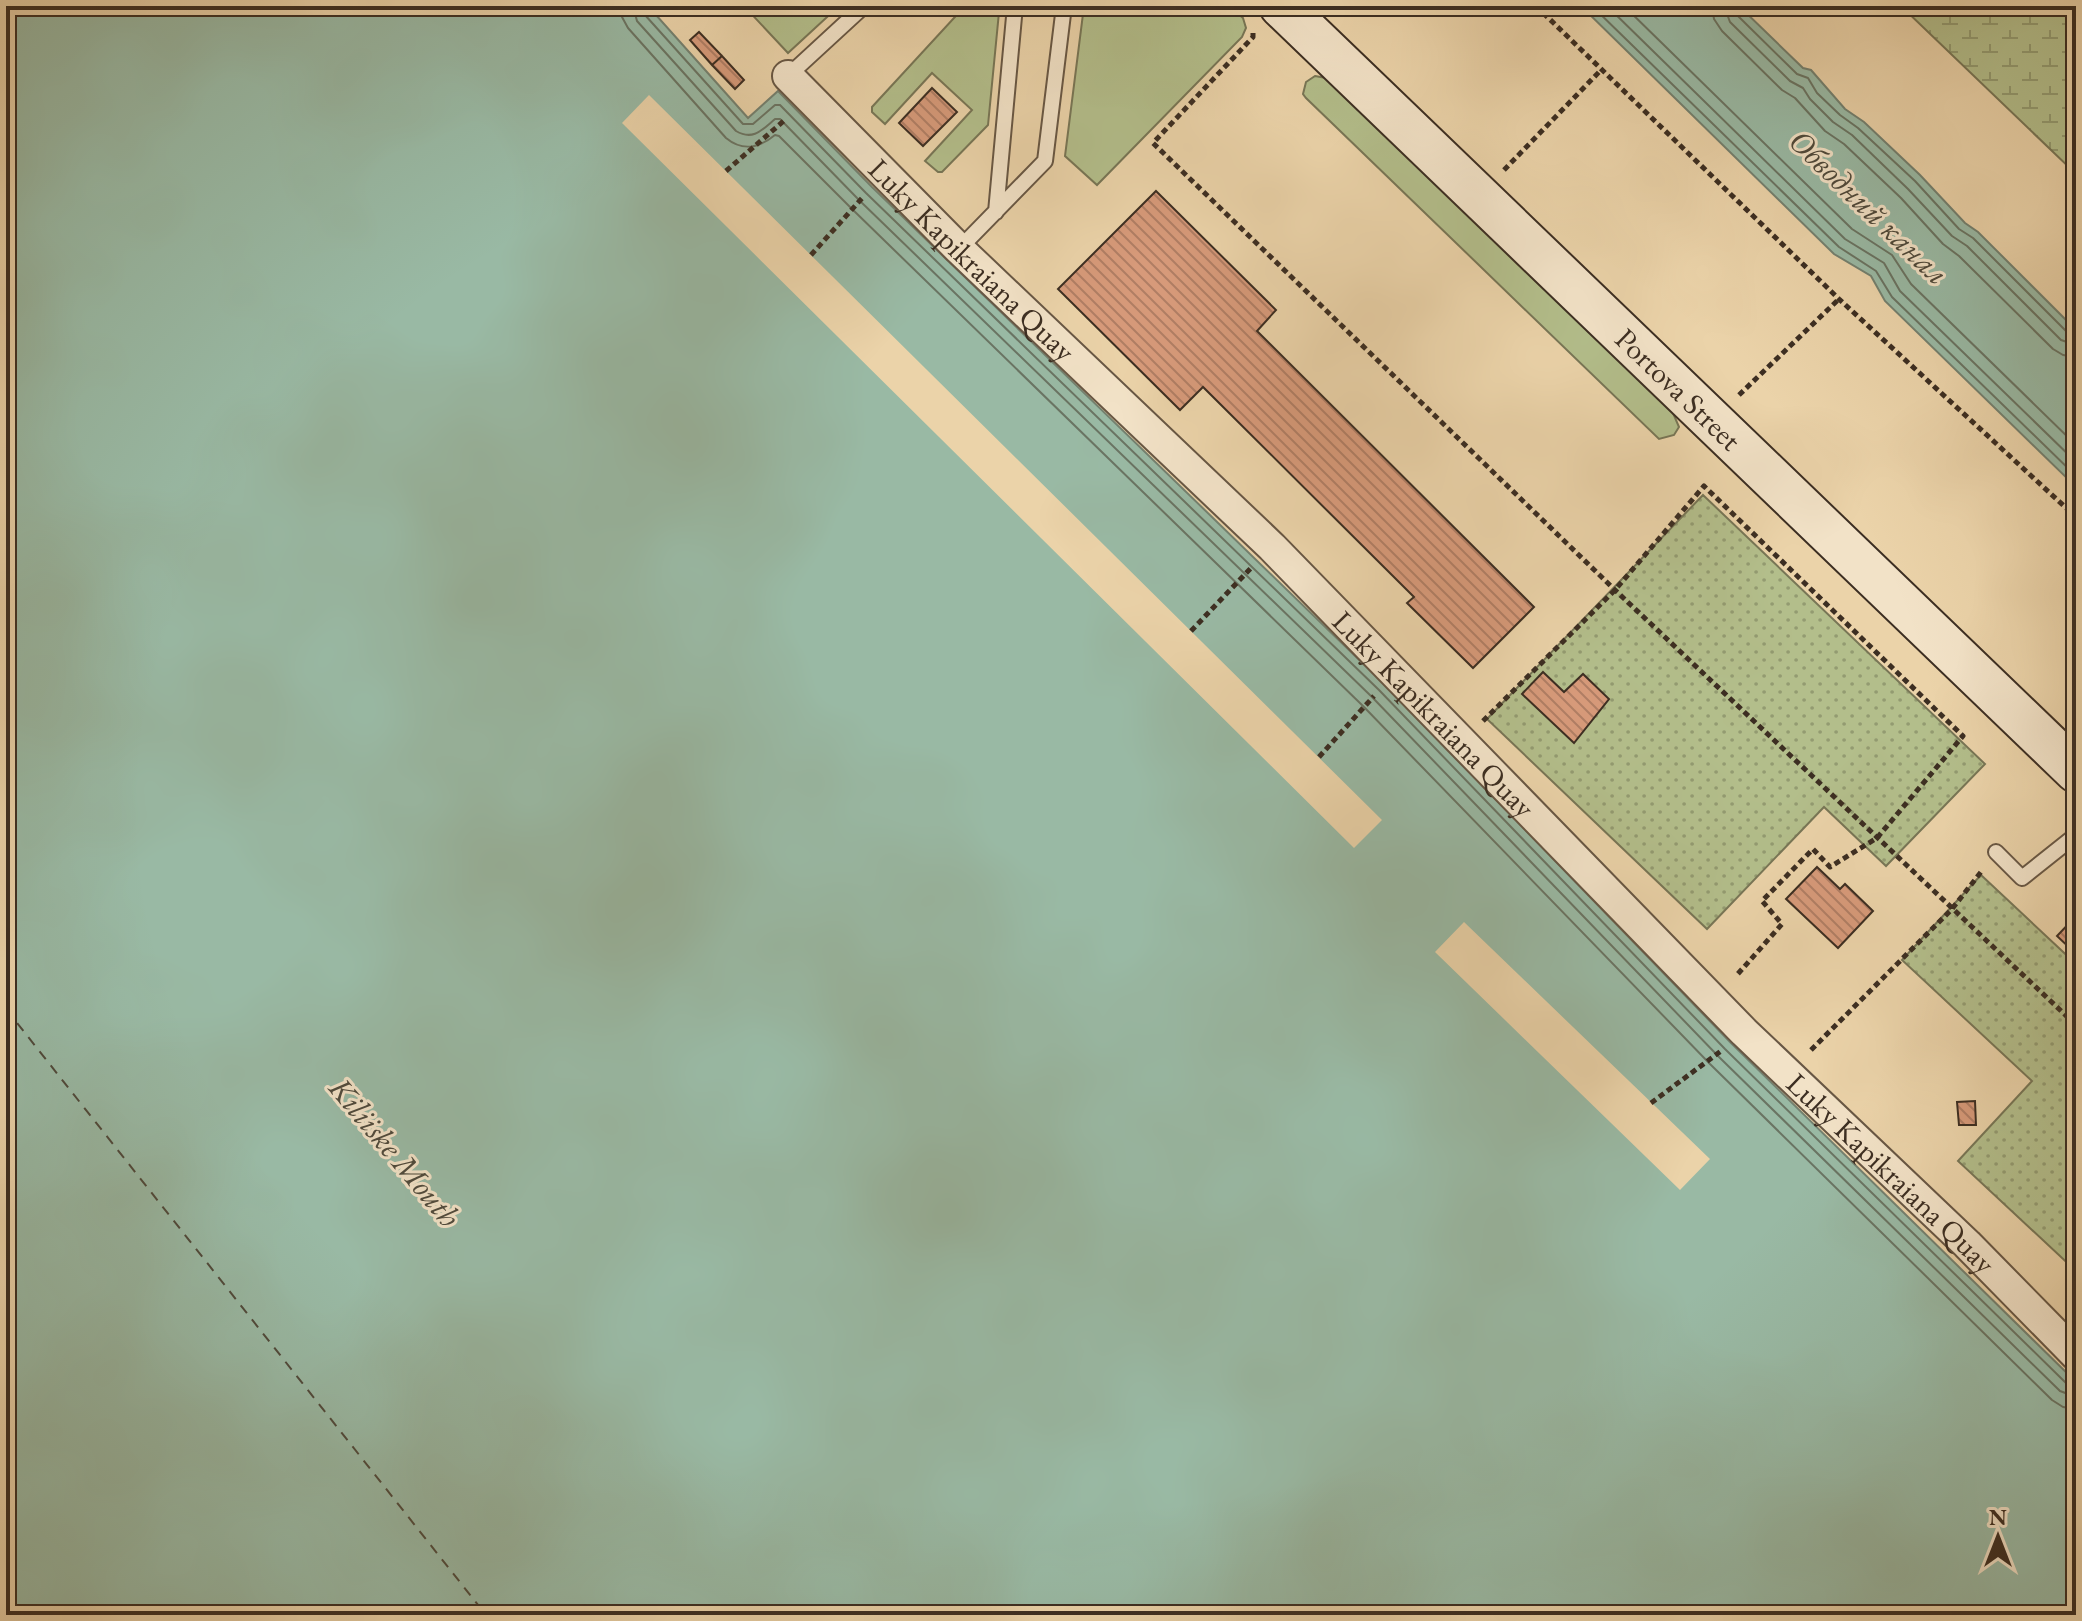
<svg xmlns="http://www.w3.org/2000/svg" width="2082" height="1621" font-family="'EB Garamond',serif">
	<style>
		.green { fill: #b3be8b; stroke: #787656; stroke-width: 2 }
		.wetland { fill: url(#wetland-marsh); stroke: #787656; stroke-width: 2 }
		.park { fill: url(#park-dots); stroke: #787656; stroke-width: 2 }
		.water { fill: #99b9a4; stroke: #748170; stroke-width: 2 }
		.pier { fill: #ebd3a9 }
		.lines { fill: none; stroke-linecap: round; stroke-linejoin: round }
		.shore { stroke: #6a7463; stroke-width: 2 }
		.ferry { stroke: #4f4a3c; stroke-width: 2; stroke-dasharray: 10 8; stroke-linecap: butt }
		.building { fill: url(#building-back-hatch); stroke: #3c2e22; stroke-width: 2 }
		.lane-casing { stroke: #685744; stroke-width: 18 }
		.street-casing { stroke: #685744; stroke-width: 34 }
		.secondary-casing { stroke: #3c2e22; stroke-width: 46 }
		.path { stroke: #3c2e22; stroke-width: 5; stroke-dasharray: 6 4; stroke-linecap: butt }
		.lane { stroke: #f2e2c7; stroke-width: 14 }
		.street { stroke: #f2e2c7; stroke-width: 30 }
		.secondary { stroke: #f2e2c7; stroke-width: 42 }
		.labels { text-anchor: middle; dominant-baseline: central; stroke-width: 6; stroke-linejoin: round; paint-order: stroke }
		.street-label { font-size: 30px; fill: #3c2e22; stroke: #f2e2c7 }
		.water-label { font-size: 32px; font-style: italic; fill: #4f4a3c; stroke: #f2e2c7 }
	</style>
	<defs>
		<pattern id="wetland-marsh" width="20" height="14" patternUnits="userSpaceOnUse" patternTransform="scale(2)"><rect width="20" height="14" fill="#b3be8b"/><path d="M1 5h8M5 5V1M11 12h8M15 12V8" fill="none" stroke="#939b71"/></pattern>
		<pattern id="park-dots" width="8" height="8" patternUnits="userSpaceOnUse" patternTransform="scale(2)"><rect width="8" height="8" fill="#b3be8b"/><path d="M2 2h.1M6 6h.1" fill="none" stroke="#939b71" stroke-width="1.8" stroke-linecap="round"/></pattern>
		<pattern id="building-back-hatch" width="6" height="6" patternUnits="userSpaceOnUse" patternTransform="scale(2)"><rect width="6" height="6" fill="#d79a7a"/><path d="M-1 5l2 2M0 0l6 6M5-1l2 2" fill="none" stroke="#b07e64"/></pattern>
	</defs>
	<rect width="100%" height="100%" fill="#ebd3a9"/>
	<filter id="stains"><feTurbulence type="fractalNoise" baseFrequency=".0025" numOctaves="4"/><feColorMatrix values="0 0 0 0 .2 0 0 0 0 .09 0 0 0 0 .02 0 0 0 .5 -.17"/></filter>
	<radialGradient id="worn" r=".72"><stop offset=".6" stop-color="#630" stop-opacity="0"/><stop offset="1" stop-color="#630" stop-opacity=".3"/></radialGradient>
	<path class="green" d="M744 6H839L788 53Z
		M965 6H997L999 12 988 125 942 172H938L925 161 972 110 932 73 885 124 872 112V107Z
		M1084 6H1229L1243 18 1246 28 1242 37 1097 185 1065 156Z
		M1315 76 1326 78 1334 84 1673 413 1679 427 1674 435 1659 439 1306 98 1303 94 1306 82Z"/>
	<path class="wetland" d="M1901 6H2076V174Z"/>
	<path class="park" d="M1703 495 1985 764 1886 866 1824 807 1707 929 1487 719Z
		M1981 875 2076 964V1271L1958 1161 2032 1081 1902 960Z"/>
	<path class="water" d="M6 6H648L748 118 778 91 872 187 1384 684 1731 1043 2076 1382V1615H6Z
		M1581 6H1739L1803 68 1811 70 1845 109 1864 122 1920 175 1965 223 1978 232 2076 330V487L1885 301 1871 276 1834 254Z"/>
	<path class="pier" d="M649 95 1382 820 1354 848 622 123Z
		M1464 922 1710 1159 1680 1190 1435 952Z"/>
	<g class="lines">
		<path class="shore" d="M621 6 622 17 628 28 726 138C743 152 759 148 775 135L779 136 851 208 1363 706 1710 1064 2052 1400 2063 1407 2076 1409
			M633 6 637 21 736 131C753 141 762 130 775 119H780L859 200 1372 697 1718 1056 2060 1391 2076 1397
			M643 6 645 15 743 124H753L775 105H780L866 193 1379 690 1725 1049 2067 1384 2076 1387
			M1592 6 1839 247 1876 271 1892 297 2076 476
			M1607 6 1845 239 1884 263 1900 291 2076 462
			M1624 6 1852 229 1892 255 1911 284 2076 445
			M1712 6 1714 19 1722 31 1782 90 1795 98 1825 131 1844 144 1901 198 1943 244 1959 256 2053 349 2063 355 2076 357
			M1724 6 1730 22 1790 81 1803 88 1810 99 1833 122 1852 135 1908 189 1952 236 1967 246 2061 340 2076 345
			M1735 6 1737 15 1797 74 1808 78 1817 93 1840 115 1858 128 1915 181 1959 229 1973 238 2067 332 2076 335"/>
		<path class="ferry" d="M6 1009 486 1615"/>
	</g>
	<path class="building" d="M699 32 722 56 712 65 690 40Z
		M722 56 744 80 735 89 712 65Z
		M932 88 957 112 923 146 899 123Z
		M1156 191 1276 310 1257 331 1534 607 1473 668 1407 603 1414 597 1203 387 1180 410 1058 289Z
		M1543 672 1564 692 1583 674 1609 699 1574 743 1522 694Z
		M1817 867 1840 889 1845 884 1873 911 1838 948 1786 899Z
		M2076 916V954L2057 936Z
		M1975 1101 1976 1125H1959L1957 1102Z"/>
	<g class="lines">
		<defs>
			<path id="lane" d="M788 76 864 6
				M996 212 1015 6
				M959 249 1045 161 1064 6
				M1996 852 2022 878 2076 835"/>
			<g id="street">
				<path id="s1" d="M788 76 959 249 1272 547 1744 1032 1967 1244 2076 1355"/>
			</g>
			<g id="secondary">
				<path id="s2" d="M1281 6 2076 771"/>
			</g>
		</defs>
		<use href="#lane" class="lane-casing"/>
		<use href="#street" class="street-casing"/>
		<use href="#secondary" class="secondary-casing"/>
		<path class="path" d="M1536 6 1839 299 2076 517
			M1253 33V37L1153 143 1615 590 2076 1025
			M1504 170 1601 70
			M726 171 786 119
			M811 255 864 196
			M1739 395 1839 299
			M1191 631 1251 568
			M1483 721 1615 590 1704 486 1963 736 1877 838 1830 867 1813 849 1762 901 1782 924 1736 976
			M1319 757 1374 696
			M1811 1050 1952 909 1981 872
			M1651 1103 1721 1051"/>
		<use href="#lane" class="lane"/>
		<use href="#street" class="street"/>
		<use href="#secondary" class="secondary"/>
	</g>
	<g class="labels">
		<g class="street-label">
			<text stroke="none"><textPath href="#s1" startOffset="260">Luky Kapikraiana Quay</textPath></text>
			<text stroke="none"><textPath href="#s2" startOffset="552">Portova Street</textPath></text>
			<text stroke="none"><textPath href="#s1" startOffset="908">Luky Kapikraiana Quay</textPath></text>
			<text stroke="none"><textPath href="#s1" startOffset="1556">Luky Kapikraiana Quay</textPath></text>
		</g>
		<g class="water-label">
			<text transform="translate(1869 207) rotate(44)">Обводний канал</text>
			<text transform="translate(395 1152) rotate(50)">Kiliiske Mouth</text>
		</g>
	</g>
	<rect width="2082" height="1621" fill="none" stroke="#ebd3a9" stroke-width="32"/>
	<rect x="8" y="8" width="2066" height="1605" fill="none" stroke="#3c2e22" stroke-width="4"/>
	<rect x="16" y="16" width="2050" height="1589" fill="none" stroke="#3c2e22" stroke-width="2"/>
	<g transform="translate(1998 1537)" stroke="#f2e2c7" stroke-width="6" paint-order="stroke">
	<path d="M0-6L14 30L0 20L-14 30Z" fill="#3c2e22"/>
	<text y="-12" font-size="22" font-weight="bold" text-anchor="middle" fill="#3c2e22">N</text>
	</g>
	<rect width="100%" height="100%" filter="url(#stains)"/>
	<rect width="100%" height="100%" fill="url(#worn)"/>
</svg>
